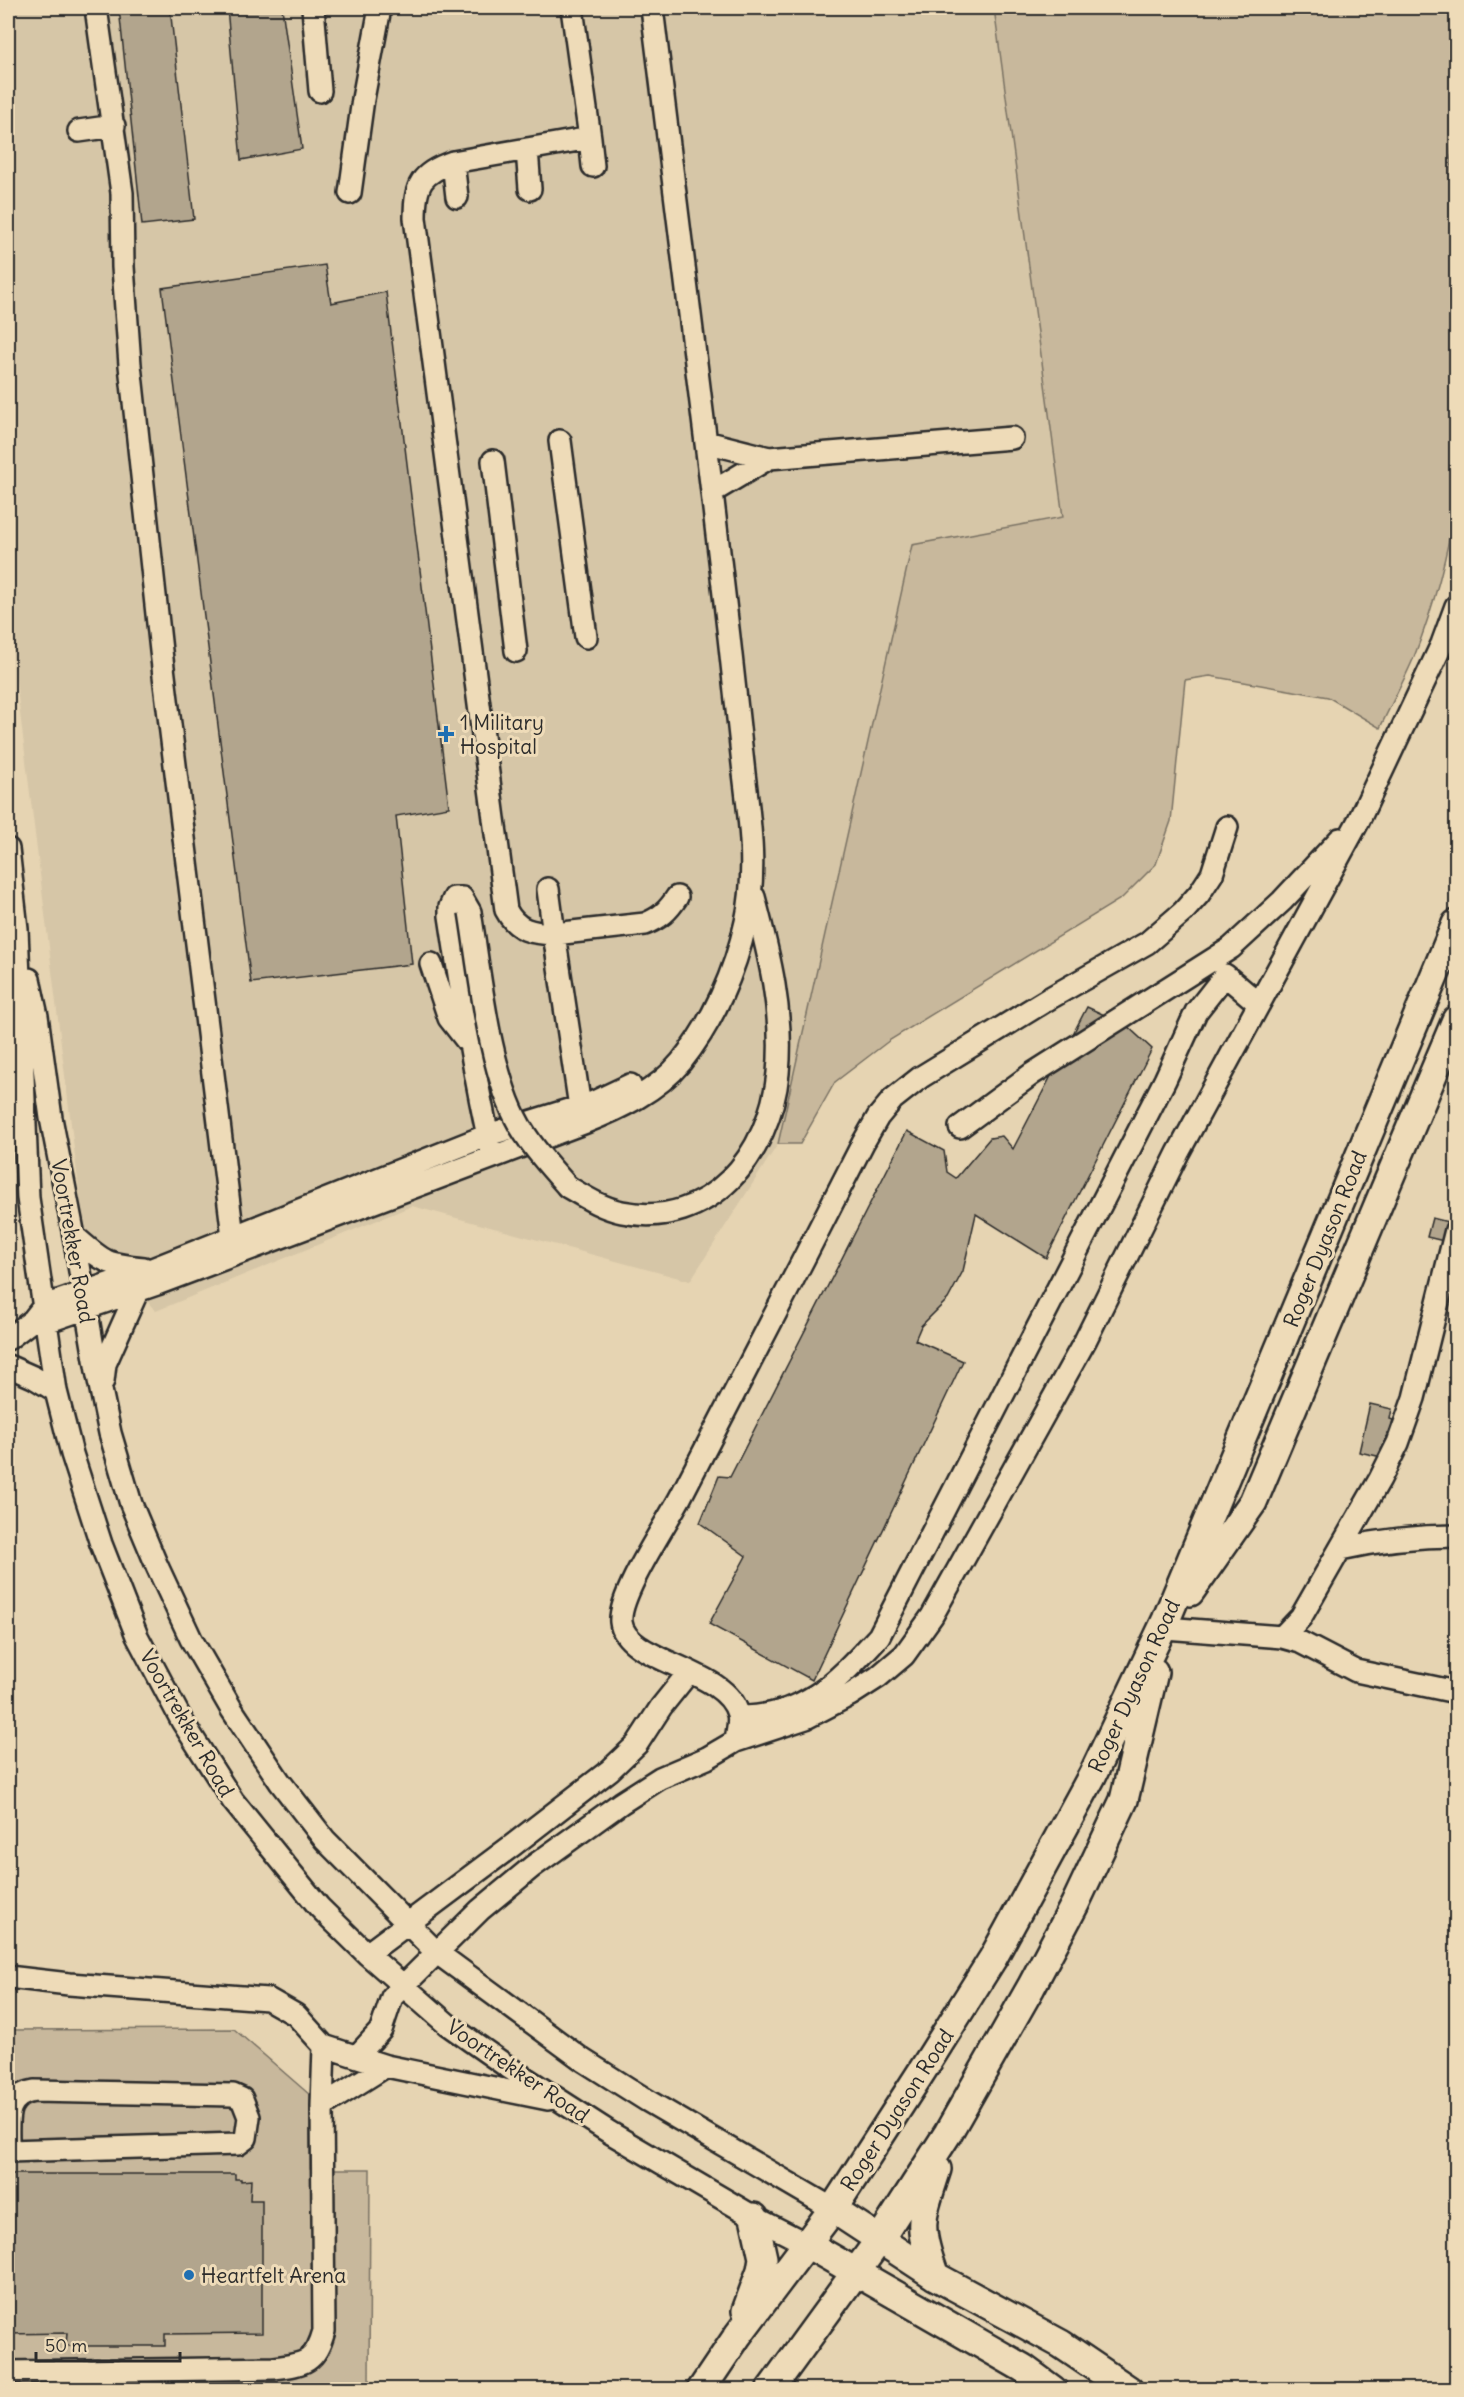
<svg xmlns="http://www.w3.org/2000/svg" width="1464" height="2397" font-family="Delius,sans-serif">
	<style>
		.built { fill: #d6c6a7 }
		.green { fill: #c8b89c; stroke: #7a7264; stroke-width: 1.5 }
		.building { fill: #b2a58d; stroke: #2b2b2b; stroke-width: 1.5 }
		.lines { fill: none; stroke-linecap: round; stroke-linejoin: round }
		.minor-casing { stroke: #2b2b2b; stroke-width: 26 }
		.major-casing { stroke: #2b2b2b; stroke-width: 32 }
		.minor { stroke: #eedbb8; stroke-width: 21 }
		.major { stroke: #eedbb8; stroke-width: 27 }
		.minor-bridge-casing { stroke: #2b2b2b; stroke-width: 26; stroke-linecap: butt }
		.minor-bridge { stroke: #eedbb8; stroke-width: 21 }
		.poi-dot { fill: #1f6fb2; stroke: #eedbb8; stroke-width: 2 }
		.labels { text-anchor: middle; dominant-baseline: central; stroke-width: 6; stroke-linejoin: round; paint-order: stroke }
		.poi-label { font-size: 21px; fill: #2b2b2b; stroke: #eedbb8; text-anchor: start }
		.street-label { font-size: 21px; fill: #2b2b2b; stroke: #eedbb8 }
	</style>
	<rect width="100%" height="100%" fill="#e6d4b2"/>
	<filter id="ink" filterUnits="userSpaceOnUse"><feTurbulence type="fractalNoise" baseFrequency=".0167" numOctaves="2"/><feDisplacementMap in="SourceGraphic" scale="12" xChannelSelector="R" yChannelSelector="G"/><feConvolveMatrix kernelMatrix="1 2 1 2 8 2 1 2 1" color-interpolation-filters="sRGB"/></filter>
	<g filter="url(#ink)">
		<path class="built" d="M8 8H994L1063 517 912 545 778 1144 690 1281 412 1206 156 1311 85 1237 8 616Z"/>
		<path class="green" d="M994 8H1456V121L1451 159 1456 270V500C1448 554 1434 606 1414 657 1404 681 1391 704 1380 728L1328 697 1210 676 1185 680 1171 821 1156 864 1122 898 890 1040 835 1082 800 1144H778L912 545 1063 517Z
			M234 2029 310 2095V2169H370L369 2389 343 2388 332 2382 325 2387 280 2386 277 2382H251L244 2389H8V2030Z"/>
		<path class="building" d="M119 8H170L194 219 142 225Z
			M227 8H282L302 149 241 160Z
			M325 265 331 303 386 292 449 807 396 816 412 964 251 983 162 288Z
			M1087 1007 1126 1025 1152 1049 1046 1258 976 1214 963 1271 948 1299 921 1326 915 1340 963 1361 812 1680 709 1624 746 1556 700 1523 719 1476 730 1477 907 1131 944 1151 947 1172 956 1178 990 1138 1002 1136 1013 1149Z
			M1432 1218 1452 1223 1448 1242 1427 1237Z
			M1370 1404 1392 1409 1390 1419 1393 1420 1390 1433H1387L1382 1457 1359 1452Z
			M8 2174H235V2179H241V2181L251 2180 250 2200H262V2333L165 2334V2346H66L67 2333 8 2334Z"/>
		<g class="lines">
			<defs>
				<path id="minor" d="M96 8 122 193 123 267 130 365 161 651 235 1253
					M313 8 320 91
					M572 8 590 138 453 162C421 173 415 184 415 218L506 910C517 931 532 933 554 934L580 1107 586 1122
					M79 131 114 126
					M590 138 593 166
					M527 149 530 189
					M453 162 457 197
					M350 193 363 99 380 8
					M560 441 586 637
					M706 442 769 458 1012 438
					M493 461 516 651
					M712 492 769 458
					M8 849 17 929 28 1198 56 1391 72 1454 101 1544 137 1636 182 1721 233 1801 319 1907 367 1954 447 2024 508 2067 609 2132 754 2217 807 2244
					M548 889 554 934 645 924C660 918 668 911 677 897
					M470 912 462 898H454L450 907V916C462 994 473 1072 491 1149
					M431 964 449 1018 467 1041
					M29 979 37 1016 51 1118 74 1236 97 1371 110 1433 131 1504 157 1566 191 1639 232 1710 280 1782 325 1840 436 1952 583 2060 648 2101 833 2209
					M960 1127 1032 1074 1231 948 1282 901 1340 839
					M568 1187C585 1197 602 1208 622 1212 710 1230 770 1154 778 1073 784 1013 769 954 754 897
					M74 1236C104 1262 104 1264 144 1268
					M33 1320 46 1322 157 1284 586 1122C619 1109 657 1091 681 1062 713 1022 735 972 746 922 757 873 750 822 744 773 739 728 734 682 729 637 705 427 678 217 652 8
					M8 1339 33 1320 44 1306 152 1269 488 1135 594 1102 630 1085
					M8 1366 33 1377 56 1391
					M103 1381 105 1364 138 1290
					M1340 1549C1380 1540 1416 1536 1456 1536
					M1165 1628 1282 1637 1300 1642 1356 1671 1456 1692
					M1282 1637 1301 1617 1380 1479 1398 1443 1414 1398 1456 1230
					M739 1717C806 1717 837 1681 879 1636L1165 1080 1196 1012 1225 975 1258 1003
					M736 1741C737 1732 740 1722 738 1714 727 1668 625 1662 621 1622 618 1595 667 1523 681 1496 742 1378 803 1261 863 1143L878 1117 893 1099 921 1077 1050 998 1147 943 1183 912 1199 894 1212 874 1227 827
					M367 1954 513 1845 610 1770 637 1744 661 1707 689 1672
					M8 1977 69 1984 268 1999 296 2015 324 2046 386 2066 548 2099
					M357 2056 381 2030 392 1997 480 1910 532 1867 621 1803 660 1778 707 1758 736 1741 806 1718 850 1695 878 1677 904 1655 932 1616 1085 1341 1178 1153 1358 822 1442 644 1456 606
					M322 2106 386 2066
					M8 2151 238 2144 246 2138 249 2117 242 2099 233 2095 34 2091C1 2097 9 2124 8 2151
					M8 2372 274 2368C305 2364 315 2363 324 2331L322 2106 324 2046"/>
				<path id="major" d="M1190 1592 1253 1502 1456 1020
					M833 2209 935 2276 1061 2344 1129 2390
					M807 2244 1023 2368 1053 2390
					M935 2276C916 2224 921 2219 937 2169
					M746 2311 761 2270 763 2258 754 2217
					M701 2390 738 2335 833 2209 922 2071 993 1958 1092 1776 1166 1620 1456 924
					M770 2390 880 2239 948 2133 1031 1987 1075 1904 1124 1800 1154 1672"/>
			</defs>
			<use href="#minor" class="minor-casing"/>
			<use href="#major" class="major-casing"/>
			<use href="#minor" class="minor"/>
			<use href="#major" class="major"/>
			<defs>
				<path id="minor-bridge" d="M470 912C480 973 489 1073 520 1126 533 1148 551 1168 568 1187"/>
			</defs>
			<use href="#minor-bridge" class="minor-bridge-casing"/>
			<use href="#minor-bridge" class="minor-bridge"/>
		</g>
	</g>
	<g class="poi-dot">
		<path d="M443 725h6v6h6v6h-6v6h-6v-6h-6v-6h6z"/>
		<circle cx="189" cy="2275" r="6"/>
	</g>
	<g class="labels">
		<g class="poi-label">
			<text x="460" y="722">1 Military<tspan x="460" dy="24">Hospital</tspan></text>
			<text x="201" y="2275">Heartfelt Arena</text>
		</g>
		<g class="street-label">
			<text transform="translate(1325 1239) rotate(-68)">Roger Dyason Road</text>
			<text transform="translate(73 1241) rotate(80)">Voortrekker Road</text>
			<text transform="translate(1134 1686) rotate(-65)">Roger Dyason Road</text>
			<text transform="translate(187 1723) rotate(60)">Voortrekker Road</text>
			<text transform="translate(518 2071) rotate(34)">Voortrekker Road</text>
			<text transform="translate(897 2110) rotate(-57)">Roger Dyason Road</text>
		</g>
	</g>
	<rect width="1464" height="2397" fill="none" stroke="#eedbb8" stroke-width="30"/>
	<rect x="15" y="15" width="1434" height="2367" fill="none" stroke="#2b2b2b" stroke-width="2" filter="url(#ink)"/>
	<path d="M36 2352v9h144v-9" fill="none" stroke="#2b2b2b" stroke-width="3"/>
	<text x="45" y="2352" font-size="18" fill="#2b2b2b" stroke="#eedbb8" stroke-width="4.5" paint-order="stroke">50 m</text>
</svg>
